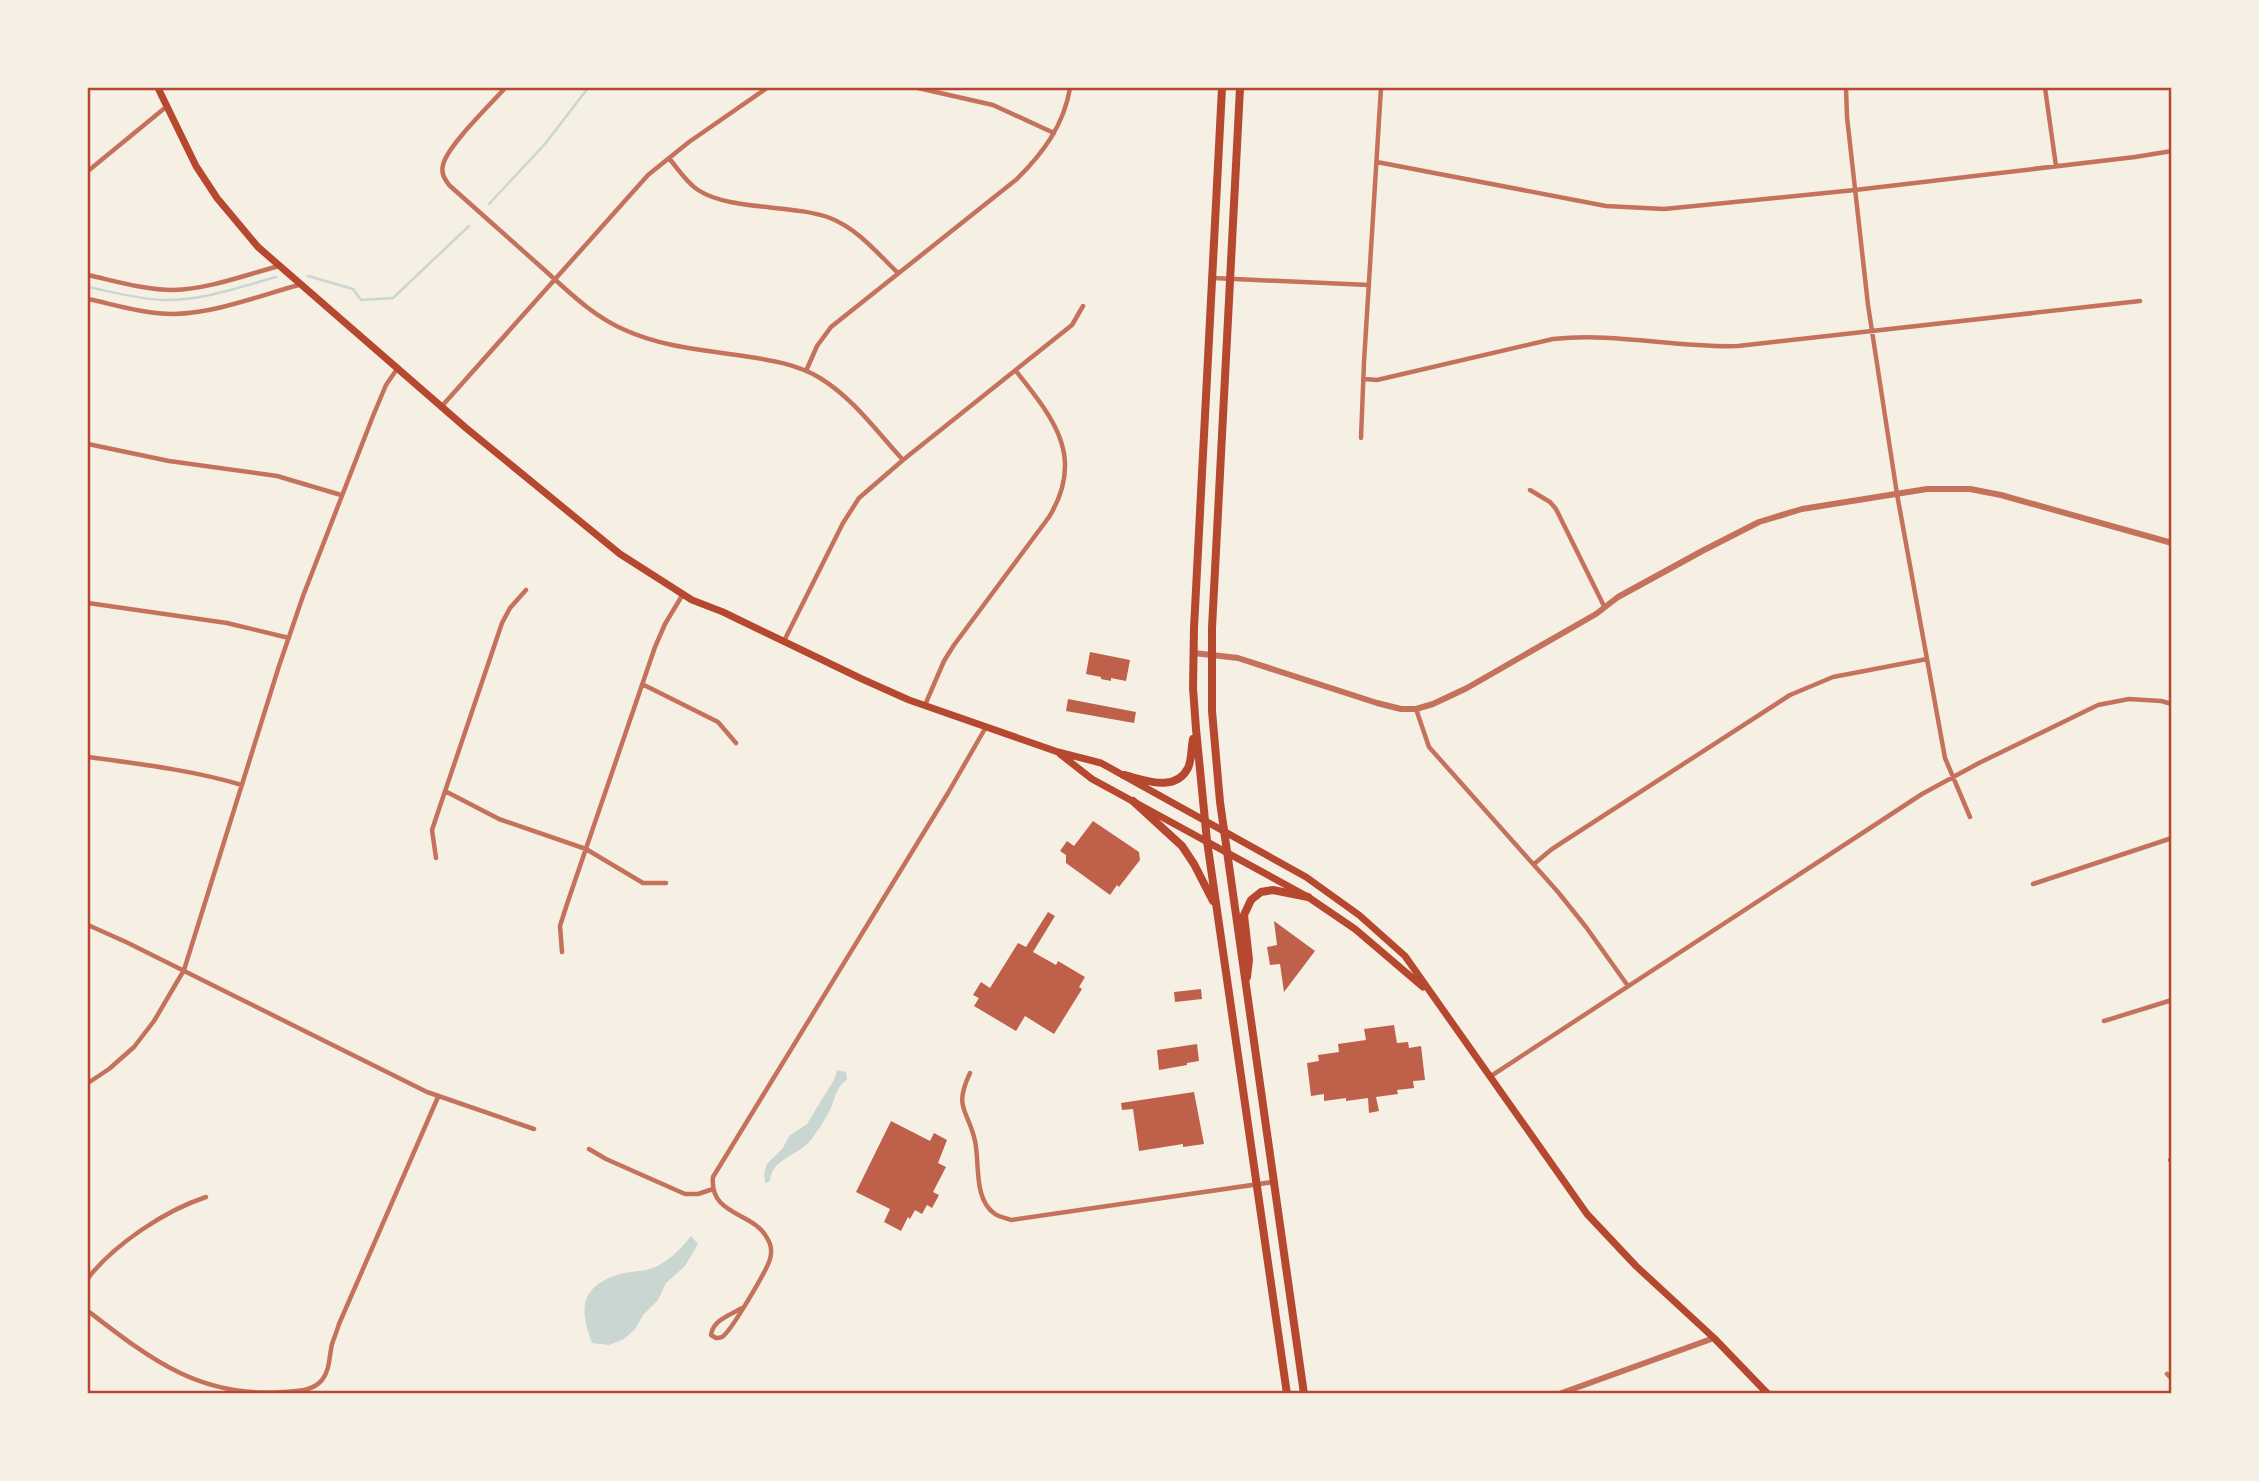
<svg xmlns="http://www.w3.org/2000/svg" width="2259" height="1481" font-family="'Open Sans',sans-serif">
	<style>
		.water { fill: #c9d6d2 }
		.lines { fill: none; stroke-linecap: round; stroke-linejoin: round }
		.stream { stroke: #c9d6d2; stroke-width: 2.5 }
		.building { fill: #bf614a }
		.minor { stroke: #c5725c; stroke-width: 4.5 }
		.tertiary { stroke: #c5725c; stroke-width: 6 }
		.secondary { stroke: #b5482f; stroke-width: 7 }
		.trunk { stroke: #b5482f; stroke-width: 8 }
		.neatline { fill: none; stroke: #b5482f; stroke-width: 2.5 }
	</style>
	<rect width="100%" height="100%" fill="#f6efe4"/>
	<path class="water" d="M837 1070 846 1072 847 1079C835 1088 835 1100 829 1112 824 1121 817 1132 811 1140 798 1156 772 1158 770 1181L765 1183 764 1173 767 1164 783 1148 789 1136 807 1124 835 1078Z
		M691 1236 698 1244 685 1266 666 1283 658 1300 643 1315 635 1329 624 1339 609 1345 592 1343C579 1309 580 1286 620 1274 630 1271 643 1272 653 1268 668 1262 681 1249 691 1236Z"/>
	<g class="lines">
		<path class="stream" d="M489 204 545 144 588 88
			M308 276 353 289 361 300 393 298 469 226
			M88 287C112 292 138 299 163 300 201 301 240 287 276 277"/>
	</g>
	<path class="building" d="M1090 652 1130 660 1126 681 1111 678V681L1101 679V677L1086 674Z
		M1068 699 1136 712 1134 723 1066 711Z
		M1093 821 1139 852 1140 860 1119 887 1117 885 1110 895 1066 863V855L1060 851 1067 841 1074 846Z
		M1048 912 1055 916 1033 952 1056 965 1058 961 1085 977 1079 987 1082 989 1054 1034 1025 1016 1016 1031 974 1006 979 998 973 995 981 982 990 988 1018 943 1026 947Z
		M1274 921 1315 951 1284 992 1280 964 1270 965 1267 947 1277 945Z
		M1201 989 1202 999 1175 1002 1174 992Z
		M1394 1025 1397 1043 1408 1042 1409 1048 1421 1046 1425 1080 1413 1081 1414 1088 1397 1090 1398 1094 1376 1097 1379 1111 1369 1113 1368 1098 1346 1101V1098L1324 1101V1094L1311 1096 1307 1063 1319 1061 1318 1055 1339 1052 1338 1044 1366 1040 1364 1029Z
		M1197 1044 1199 1061 1187 1063V1065L1159 1070 1157 1050Z
		M1194 1092 1204 1144 1183 1147V1144L1139 1151 1133 1109 1122 1110 1121 1103Z
		M891 1121 930 1141 934 1133 947 1140 938 1163 946 1167 933 1192 939 1195 932 1208 927 1205 922 1214 915 1210 910 1219 908 1217 901 1231 884 1222 890 1209 856 1192Z"/>
	<g class="lines">
		<path class="minor" d="M505 88C491 104 447 146 443 165 441 173 444 178 449 185 479 212 510 239 540 266 567 290 592 316 625 330 662 347 704 350 744 356 770 360 797 364 820 378 853 398 877 432 903 460
			M918 88 993 105 1054 133
			M1846 88 1847 117 1868 305 1897 494 1945 758 1970 817
			M2045 88 2056 166
			M669 158C678 169 686 182 698 190 730 211 793 204 830 218 858 229 877 253 898 273
			M1377 162 1606 206 1664 209 1855 190 2135 157 2172 151
			M88 171 166 107
			M88 275C115 281 145 290 173 290 209 289 245 275 279 266
			M1213 278 1369 285
			M88 299C116 305 145 314 174 314 217 313 261 295 302 284
			M806 371 817 346 831 327 1017 179C1043 153 1064 125 1070 88
			M1365 379 1377 380 1553 339C1615 332 1676 348 1738 346L2140 301
			M442 406 648 175 689 142 767 88
			M1361 438 1364 362 1381 88
			M88 444 169 461 277 476 341 495
			M1530 490 1550 502 1556 509 1604 606
			M88 603 227 623 289 638
			M784 641 843 523 859 498 903 460 1072 325 1083 306
			M642 684 718 722 736 743
			M925 705 944 661 954 645 1049 517C1086 457 1053 418 1016 371
			M1416 709 1429 747 1558 892 1586 927 1628 986
			M88 757C140 764 191 770 242 785
			M445 791 499 819 586 849 643 883H666
			M436 858 432 830 437 815 502 623 510 608 526 590
			M1534 864 1552 849 1790 695 1833 677 1927 659
			M2033 884 2172 838
			M88 925 126 942 427 1092 534 1129
			M562 952 560 926 567 904 655 647 665 624 683 594
			M2104 1021 2172 1000
			M970 1073C953 1109 968 1109 975 1141 980 1163 973 1199 995 1214 999 1217 1006 1218 1011 1220L1273 1182
			M1491 1076 1922 794 1979 763 2098 705 2129 699 2161 701 2172 704
			M88 1083 109 1069 134 1047 154 1021 184 970 279 666 303 596 373 416 386 385 397 369
			M589 1149 606 1159 685 1194H698L713 1189
			M2170 1160H2172
			M88 1278C115 1244 164 1211 206 1197
			M742 1308C730 1315 713 1320 711 1335L716 1338C718 1338 720 1338 722 1337 730 1333 767 1270 770 1259 772 1252 771 1244 767 1238 754 1212 709 1216 713 1177L948 793 986 727
			M88 1311C149 1358 199 1398 282 1392 295 1391 312 1392 322 1380 330 1370 329 1357 332 1344 334 1338 337 1331 339 1324L438 1097
			M2167 1374 2172 1379"/>
		<path class="tertiary" d="M1194 653 1238 658 1377 703 1401 709H1416L1433 704 1467 688 1596 614 1618 597 1704 550 1759 522 1802 509 1927 489H1970L2001 495 2172 543
			M1559 1394 1714 1338"/>
		<path class="secondary" d="M158 88 196 166 217 198 258 247 466 428 620 554 692 600 723 612 862 679 909 700 1058 752 1101 763 1306 877 1359 915 1405 956 1587 1214 1636 1266 1714 1338 1768 1394
			M1060 754 1092 779 1308 897 1355 929 1423 987"/>
		<path class="trunk" d="M1222 88 1194 628 1193 688 1196 729 1207 841 1287 1394
			M1240 88 1212 628V711L1220 802 1304 1394
			M1124 775C1145 780 1175 793 1188 768 1192 760 1191 748 1193 739
			M1133 801 1182 846 1194 864 1213 901
			M1247 977 1249 960 1244 915 1251 900 1261 892 1273 890 1308 897"/>
	</g>
	<rect width="2259" height="1481" fill="none" stroke="#f6efe4" stroke-width="178"/>
	<rect x="89" y="89" width="2081" height="1303" class="neatline"/>
</svg>
